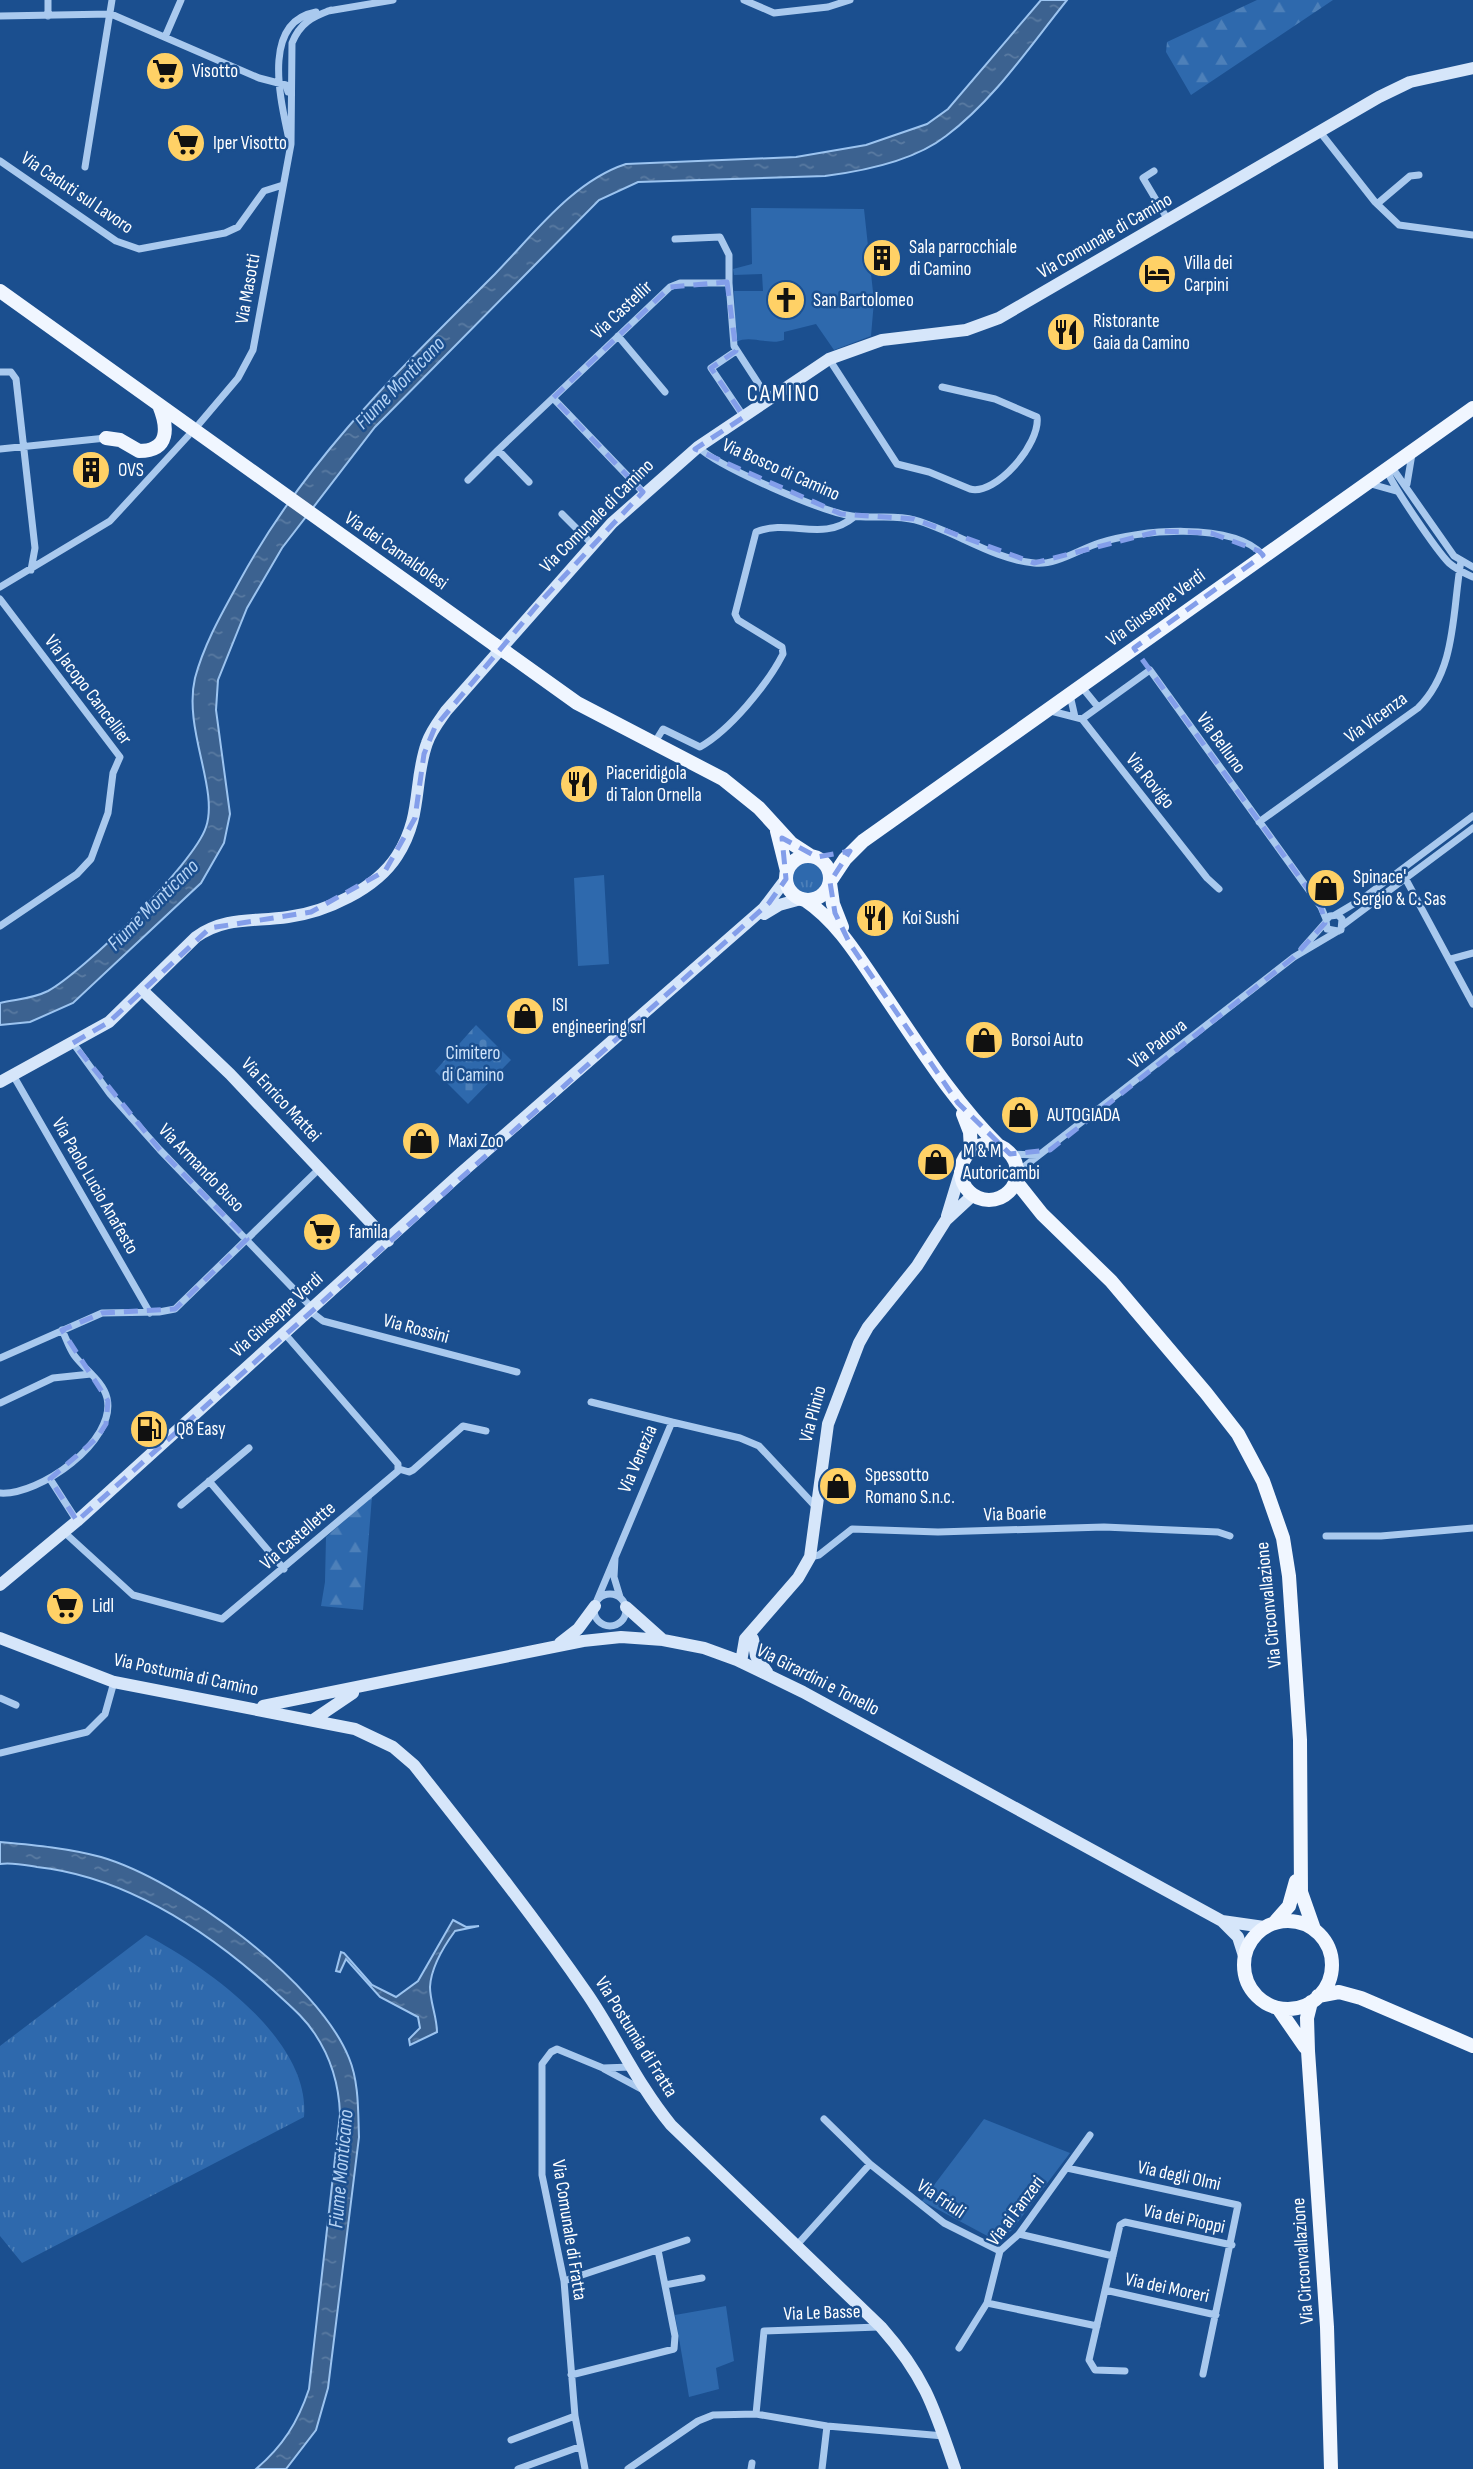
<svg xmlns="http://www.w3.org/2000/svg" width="1473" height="2469" font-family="'Sofia Sans Condensed',sans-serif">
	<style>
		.grass { fill: url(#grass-tufts) }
		.forest { fill: url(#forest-firs) }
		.cemetery { fill: url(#cemetery-stones) }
		.park { fill: #2e69ad }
		.water { fill: url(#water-ripples); stroke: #9cc4f0; stroke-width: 2 }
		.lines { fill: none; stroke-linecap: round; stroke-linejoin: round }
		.street { stroke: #a9c9ee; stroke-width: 7 }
		.secondary { stroke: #d6e6fa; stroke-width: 12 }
		.primary { stroke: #f0f6ff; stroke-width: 14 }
		.primary-bridge { stroke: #f0f6ff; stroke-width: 14 }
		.marked { fill: none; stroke: #839eea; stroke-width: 5; stroke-dasharray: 14 9; stroke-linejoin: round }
		.labels { text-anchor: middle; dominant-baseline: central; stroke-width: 5; stroke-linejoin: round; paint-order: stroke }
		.poi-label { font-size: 19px; fill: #fff; stroke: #1b4f8f; text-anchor: start }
		.street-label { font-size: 19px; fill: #fff; stroke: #1b4f8f }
		.park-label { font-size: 19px; fill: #cfe3fa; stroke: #1b4f8f }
		.water-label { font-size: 21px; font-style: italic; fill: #b5d3f5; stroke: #1b4f8f }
		.quarter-label { font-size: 23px; letter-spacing: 2px; fill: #fff; stroke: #1b4f8f }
	</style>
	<defs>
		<pattern id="grass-tufts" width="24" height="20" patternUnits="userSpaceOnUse" patternTransform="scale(1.75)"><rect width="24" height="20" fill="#2e69ad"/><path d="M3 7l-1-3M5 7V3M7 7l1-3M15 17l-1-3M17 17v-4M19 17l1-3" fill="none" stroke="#4d80b9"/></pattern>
		<pattern id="forest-firs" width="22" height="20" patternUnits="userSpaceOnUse" patternTransform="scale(1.75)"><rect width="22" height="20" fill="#2e69ad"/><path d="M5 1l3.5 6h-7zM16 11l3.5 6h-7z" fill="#4d80b9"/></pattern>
		<pattern id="cemetery-stones" width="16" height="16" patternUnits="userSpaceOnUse" patternTransform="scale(1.75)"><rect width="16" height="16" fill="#2e69ad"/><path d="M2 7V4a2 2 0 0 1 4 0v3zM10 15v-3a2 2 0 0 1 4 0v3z" fill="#4d80b9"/></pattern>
		<pattern id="water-ripples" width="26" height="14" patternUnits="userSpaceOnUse" patternTransform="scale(1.75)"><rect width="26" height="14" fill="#3c6290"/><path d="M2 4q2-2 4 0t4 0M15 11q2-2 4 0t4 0" fill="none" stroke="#597aa1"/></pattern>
	</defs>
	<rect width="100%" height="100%" fill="#1b4f8f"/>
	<path class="grass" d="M792 878a17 17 0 1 1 34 0a17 17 0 1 1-34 0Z
		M146 1935C207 1967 311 2040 304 2117L22 2263 0 2236V2046Z"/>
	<path class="forest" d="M1257 0H1333L1191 95 1166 52 1167 42Z
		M372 1496 363 1610 321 1606 325 1582 326 1537Z"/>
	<path class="cemetery" d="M476 1025 511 1060 468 1104 435 1071Z"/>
	<path class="park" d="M751 208 864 209 874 301 871 336 834 350 816 324 784 332V340C769 346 751 334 736 342L734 291H763L762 274 734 275 733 269 752 264Z
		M604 875 609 964 578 966 574 878Z
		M984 2119 1070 2153 1011 2231 993 2239 922 2201Z
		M726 2306 734 2361 716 2368 719 2389 689 2397 675 2315Z"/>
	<path class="water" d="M1041 0H1067C1030 46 994 100 946 136 914 161 864 171 825 176L638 182 599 200 375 427 282 548 247 608 218 680 216 710 230 814 224 843 201 883 73 1003 30 1022 0 1025V1003C17 999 32 999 48 991 83 972 194 864 206 827 219 789 183 729 195 678 204 644 222 613 239 582 305 460 398 371 495 274 533 235 573 181 626 164L796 157 866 145 927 124 948 109Z
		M0 1842C33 1845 68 1848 101 1857 180 1880 318 1981 349 2058 359 2082 358 2111 359 2137L328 2388 316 2430 286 2469H256C283 2446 298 2422 309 2389L340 2114C339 2086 331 2058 315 2034 304 2017 289 2005 274 1991 208 1931 128 1877 37 1867 25 1865 12 1862 0 1864Z
		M453 1920 466 1927 479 1926 455 1931C444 1946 431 1967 430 1987 430 2002 437 2017 437 2032L410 2045 409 2039 420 2028 418 2017 380 1997 346 1959 340 1972 336 1971 341 1952 344 1953 372 1985 396 1997 418 1981Z"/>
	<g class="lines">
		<path class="street" d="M48 0V16
			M744 0 774 13 828 7 850 0
			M328 11 393 0
			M0 16 111 14 259 78 286 85 288 92
			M165 37 181 0
			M1320 132 1375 202 1399 225 1473 235
			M288 135C280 97 262 22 316 12
			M0 161 116 241 139 249 225 233 238 227 264 191 283 185
			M85 167 112 0
			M1154 171 1143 178 1168 220
			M1377 204 1410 176 1419 175
			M675 239 720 237 729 255V283
			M618 336 665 392
			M736 351 711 368 744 417
			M829 359 897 464 929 472 970 489C996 496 1041 443 1037 417L995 399 942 387
			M0 372H11L16 379 35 548 31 570
			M199 424 238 378 253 350 291 144 292 43C300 23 312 17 331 10
			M698 447C719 467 822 512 852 516 873 519 894 514 915 520 955 531 992 559 1034 563 1055 566 1080 549 1099 543 1138 530 1232 521 1263 555
			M0 449 106 438
			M1391 466 1454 556 1473 567
			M1387 470C1391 484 1437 551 1449 563 1456 569 1464 573 1473 577
			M468 480 498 450
			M529 482 498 450 553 398
			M1371 484 1396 491
			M1407 484 1412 454
			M643 492 553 398 670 287 680 283H729L734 346 769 400
			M562 514 592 544
			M0 587 110 521 188 436
			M0 599 120 757 113 773 108 813 91 859 77 874 0 926
			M1081 686 1098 707
			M1070 695 1075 717
			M1047 710 1082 719
			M1082 719 1150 670 1321 907 1326 919
			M1082 719 1207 878 1219 889
			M655 742 663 729 700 747C730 730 767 685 783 654L782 647 738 620 735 614 756 532C789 518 823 543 854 517
			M1259 822 1418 708C1457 669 1452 612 1461 561
			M1403 874 1473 1004
			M1335 915 1362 899 1473 816
			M1343 925 1473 828
			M1302 949 1325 923
			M1451 959 1473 953
			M73 1043 110 1094 160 1150 313 1309
			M13 1075 150 1313
			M1010 1154 1037 1155
			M1016 1173 1294 957 1338 931 1341 930 1342 919 1338 915 1330 916 1326 920 1327 929 1338 931
			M310 1311 323 1321 517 1372
			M0 1358 102 1313 159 1312 175 1309 319 1169
			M591 1402 672 1422
			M0 1403 53 1378 91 1374
			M399 1469 409 1472 413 1470 463 1426 486 1431
			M50 1479 77 1521
			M209 1481 284 1569
			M0 1493C39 1496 117 1441 107 1398 103 1381 84 1369 74 1355 69 1348 66 1338 62 1330
			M181 1505 249 1448
			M64 1532 133 1595 222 1619 398 1471V1464L285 1334
			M1326 1536H1381L1473 1528
			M810 1557 819 1555 852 1529 938 1532 1104 1527 1218 1532 1230 1536
			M615 1558 614 1577 620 1597
			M594 1610a16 16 0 1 1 32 0a16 16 0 1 1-32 0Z
			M595 1605 672 1422 740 1438 759 1446 816 1507
			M0 1698 16 1705
			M0 1753 87 1732 105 1714 114 1682
			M604 2069 645 2091
			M824 2119 870 2164
			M1067 2168 1238 2205 1203 2374
			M1019 2234 1113 2256
			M796 2246 870 2164 944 2223 1000 2251
			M564 2281 687 2240
			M665 2285 702 2278
			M1105 2290 1216 2315
			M987 2303 1097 2326
			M959 2348 987 2303 1000 2251 1019 2234 1090 2135
			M1125 2371 1095 2370 1089 2360 1120 2225 1125 2222 1232 2245
			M571 2375 674 2349 675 2336 658 2250
			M756 2414 764 2331 879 2327
			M511 2440 575 2416
			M518 2469 579 2447
			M585 2469 575 2416 564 2281 542 2175V2064L551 2052 557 2049 603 2068 631 2067
			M628 2469 698 2421 713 2415 756 2414 827 2426 944 2436
			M751 2469 752 2463
			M822 2469 827 2426"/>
		<path class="secondary" d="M764 914 779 905 801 899
			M142 990 230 1074 388 1241
			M0 1082 109 1022 196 937C225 916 255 922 288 917 326 912 376 889 397 856 423 816 413 782 427 743 431 731 439 721 446 711L612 523 698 447 829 359 882 340 966 330 999 318 1379 97 1410 82 1473 68
			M947 1216 961 1170
			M0 1585 77 1521 461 1173 764 908 786 879
			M626 1607 663 1640
			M0 1638 114 1682 355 1729 393 1747 414 1765C474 1841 533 1915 588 1995 617 2038 638 2085 671 2125L881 2327C925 2377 934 2407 955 2469
			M753 1639 756 1656 767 1672
			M560 1643 578 1629 595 1606
			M741 1662 745 1639 798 1578 810 1557 828 1424 859 1343 868 1327 917 1266 946 1220 973 1195
			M263 1706 583 1641 621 1637 663 1640 704 1648 737 1660 803 1692 1222 1921 1264 1927
			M313 1720 353 1693
			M1222 1921 1238 1937 1244 1956"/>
		<path class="primary" d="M0 291 495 645
			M106 438 120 440 139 451C170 451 168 427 159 405
			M507 653 577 703 723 779 759 808 791 843 811 856
			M777 831 787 871
			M786 878a22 22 0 1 1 44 0a22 22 0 1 1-44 0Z
			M831 880 845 859 863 841 1473 408
			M830 883 833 904 842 927
			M805 900C838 922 859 958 881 990 918 1044 952 1100 999 1146
			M963 1114 970 1132 971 1150
			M961 1172a28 28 0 1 1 56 0a28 28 0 1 1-56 0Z
			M1015 1180 1042 1214 1111 1281 1206 1393 1238 1434 1263 1481 1283 1538 1289 1576 1300 1740 1301 1892 1314 1929
			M1244 1965a44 44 0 1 1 88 0a44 44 0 1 1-88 0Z
			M1275 1922 1289 1906 1296 1881
			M1318 1996 1339 1992 1361 1998 1473 2046
			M1311 2002 1307 2018 1308 2051 1327 2327 1331 2469
			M1278 2008 1305 2047"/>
		<path class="primary-bridge" d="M495 645 507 653"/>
	</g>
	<path class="marked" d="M727 282 736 351 711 368 744 417 695 449 841 514 914 519 1034 563 1160 531 1211 533 1259 551 1263 555 1134 648 1321 907 1325 923 1294 957 1050 1150 1010 1154 958 1103 850 944 835 913 830 882 850 851 817 857 782 838 786 879 769 903 77 1521 50 1479 97 1438 106 1424 108 1401 62 1330 102 1313 175 1309 247 1239 160 1150 73 1043 109 1022 210 928 311 912 385 871 415 818 424 754 435 727 540 602 643 492 553 398 670 287Z"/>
	<defs>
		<symbol id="supermarket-disc" viewBox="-11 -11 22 22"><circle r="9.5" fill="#ffd166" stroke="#1b4f8f"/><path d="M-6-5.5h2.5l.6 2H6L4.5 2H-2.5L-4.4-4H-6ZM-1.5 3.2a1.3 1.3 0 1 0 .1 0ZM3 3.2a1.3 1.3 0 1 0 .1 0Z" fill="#111"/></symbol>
		<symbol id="building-disc" viewBox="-11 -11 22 22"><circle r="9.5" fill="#ffd166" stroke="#1b4f8f"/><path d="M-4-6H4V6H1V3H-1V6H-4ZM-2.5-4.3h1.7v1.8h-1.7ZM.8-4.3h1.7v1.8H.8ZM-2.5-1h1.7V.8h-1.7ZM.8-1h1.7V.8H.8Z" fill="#111"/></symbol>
		<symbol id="hotel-disc" viewBox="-11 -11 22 22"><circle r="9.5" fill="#ffd166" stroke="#1b4f8f"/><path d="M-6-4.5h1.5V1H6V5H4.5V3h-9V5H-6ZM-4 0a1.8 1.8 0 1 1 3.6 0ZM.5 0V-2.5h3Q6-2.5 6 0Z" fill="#111"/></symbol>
		<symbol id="church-disc" viewBox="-11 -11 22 22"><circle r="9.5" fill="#ffd166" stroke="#1b4f8f"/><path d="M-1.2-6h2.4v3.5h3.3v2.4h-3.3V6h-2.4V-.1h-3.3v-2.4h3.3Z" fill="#111"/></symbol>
		<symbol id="restaurant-disc" viewBox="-11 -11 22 22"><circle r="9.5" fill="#ffd166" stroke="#1b4f8f"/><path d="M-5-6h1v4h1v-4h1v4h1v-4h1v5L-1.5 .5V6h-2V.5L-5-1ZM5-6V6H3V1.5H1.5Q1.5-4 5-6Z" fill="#111"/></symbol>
		<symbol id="shop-disc" viewBox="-11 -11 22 22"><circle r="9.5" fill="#ffd166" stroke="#1b4f8f"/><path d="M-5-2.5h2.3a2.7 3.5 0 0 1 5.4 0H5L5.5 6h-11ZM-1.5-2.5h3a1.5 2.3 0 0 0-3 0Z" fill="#111"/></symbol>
		<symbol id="fuel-disc" viewBox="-11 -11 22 22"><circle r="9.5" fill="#ffd166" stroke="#1b4f8f"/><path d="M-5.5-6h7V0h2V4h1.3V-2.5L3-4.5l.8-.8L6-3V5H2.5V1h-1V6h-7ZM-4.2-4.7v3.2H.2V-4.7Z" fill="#111"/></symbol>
	</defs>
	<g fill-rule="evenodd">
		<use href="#supermarket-disc" x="143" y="49" width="44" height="44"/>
		<use href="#supermarket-disc" x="164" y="121" width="44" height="44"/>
		<use href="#building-disc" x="860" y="236" width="44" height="44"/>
		<use href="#hotel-disc" x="1135" y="252" width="44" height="44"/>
		<use href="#church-disc" x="764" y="278" width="44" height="44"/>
		<use href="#restaurant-disc" x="1044" y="310" width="44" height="44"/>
		<use href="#building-disc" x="69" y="448" width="44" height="44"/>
		<use href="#restaurant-disc" x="557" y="762" width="44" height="44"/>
		<use href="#shop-disc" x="1304" y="866" width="44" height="44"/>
		<use href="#restaurant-disc" x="853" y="896" width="44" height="44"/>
		<use href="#shop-disc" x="503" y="994" width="44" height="44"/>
		<use href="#shop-disc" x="962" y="1018" width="44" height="44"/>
		<use href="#shop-disc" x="998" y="1093" width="44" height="44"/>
		<use href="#shop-disc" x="399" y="1119" width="44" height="44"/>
		<use href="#shop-disc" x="914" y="1140" width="44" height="44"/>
		<use href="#supermarket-disc" x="300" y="1210" width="44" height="44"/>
		<use href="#fuel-disc" x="127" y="1407" width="44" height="44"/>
		<use href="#shop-disc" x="816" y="1464" width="44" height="44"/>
		<use href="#supermarket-disc" x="43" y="1584" width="44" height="44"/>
	</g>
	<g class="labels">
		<g class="poi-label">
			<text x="192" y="71">Visotto</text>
			<text x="213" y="143">Iper Visotto</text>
			<text x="909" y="247">Sala parrocchiale<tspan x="909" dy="22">di Camino</tspan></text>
			<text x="1184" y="263">Villa dei<tspan x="1184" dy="22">Carpini</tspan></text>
			<text x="813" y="300">San Bartolomeo</text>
			<text x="1093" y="321">Ristorante<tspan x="1093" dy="22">Gaia da Camino</tspan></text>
			<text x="118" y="470">OVS</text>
			<text x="606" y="773">Piaceridigola<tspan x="606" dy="22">di Talon Ornella</tspan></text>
			<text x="1353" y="877">Spinace'<tspan x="1353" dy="22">Sergio &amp; C. Sas</tspan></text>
			<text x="902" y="918">Koi Sushi</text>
			<text x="552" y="1005">ISI<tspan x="552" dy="22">engineering srl</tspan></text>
			<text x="1011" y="1040">Borsoi Auto</text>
			<text x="1047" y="1115">AUTOGIADA</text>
			<text x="448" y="1141">Maxi Zoo</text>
			<text x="963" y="1151">M &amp; M<tspan x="963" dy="22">Autoricambi</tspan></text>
			<text x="349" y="1232">famila</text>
			<text x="176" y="1429">Q8 Easy</text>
			<text x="865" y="1475">Spessotto<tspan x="865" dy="22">Romano S.n.c.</tspan></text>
			<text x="92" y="1606">Lidl</text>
		</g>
		<g class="street-label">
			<text transform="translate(77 193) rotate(34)">Via Caduti sul Lavoro</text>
			<text transform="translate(1105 236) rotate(-30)">Via Comunale di Camino</text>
			<text transform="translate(248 289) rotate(-80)">Via Masotti</text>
			<text transform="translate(622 310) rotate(-43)">Via Castellir</text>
			<text transform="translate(781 470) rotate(24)">Via Bosco di Camino</text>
			<text transform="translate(597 516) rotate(-45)">Via Comunale di Camino</text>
			<text transform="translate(396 551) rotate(35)">Via dei Camaldolesi</text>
			<text transform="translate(1156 608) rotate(-36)">Via Giuseppe Verdi</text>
			<text transform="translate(88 690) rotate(53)">Via Jacopo Cancellier</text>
			<text transform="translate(1376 718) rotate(-36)">Via Vicenza</text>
			<text transform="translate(1221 743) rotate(54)">Via Belluno</text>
			<text transform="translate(1150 781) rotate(51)">Via Rovigo</text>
			<text transform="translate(1158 1044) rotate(-38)">Via Padova</text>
			<text transform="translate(281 1100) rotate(47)">Via Enrico Mattei</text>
			<text transform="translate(201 1168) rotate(46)">Via Armando Buso</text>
			<text transform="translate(95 1186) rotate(60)">Via Paolo Lucio Anafesto</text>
			<text transform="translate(277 1315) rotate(-42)">Via Giuseppe Verdi</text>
			<text transform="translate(416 1329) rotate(15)">Via Rossini</text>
			<text transform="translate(813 1414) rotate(-75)">Via Plinio</text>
			<text transform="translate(638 1459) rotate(-67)">Via Venezia</text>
			<text transform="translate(1015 1514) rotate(-2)">Via Boarie</text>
			<text transform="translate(298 1536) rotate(-41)">Via Castellette</text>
			<text transform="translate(1269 1605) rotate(-96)">Via Circonvallazione</text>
			<text transform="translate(186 1675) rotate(12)">Via Postumia di Camino</text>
			<text transform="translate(818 1680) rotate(27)">Via Girardini e Tonello</text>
			<text transform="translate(636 2037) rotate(58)">Via Postumia di Fratta</text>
			<text transform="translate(1179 2176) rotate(12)">Via degli Olmi</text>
			<text transform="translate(941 2199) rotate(34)">Via Friuli</text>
			<text transform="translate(1016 2211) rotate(-53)">Via ai Fanzeri</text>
			<text transform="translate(1184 2219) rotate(12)">Via dei Pioppi</text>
			<text transform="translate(569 2230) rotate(81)">Via Comunale di Fratta</text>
			<text transform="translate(1303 2261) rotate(-94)">Via Circonvallazione</text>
			<text transform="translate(1167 2288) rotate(12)">Via dei Moreri</text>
			<text transform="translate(822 2313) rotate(-2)">Via Le Basse</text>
		</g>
		<g class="park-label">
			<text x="473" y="1053">Cimitero<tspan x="473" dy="22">di Camino</tspan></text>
		</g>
		<g class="water-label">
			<text transform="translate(400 383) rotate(-46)">Fiume Monticano</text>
			<text transform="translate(153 905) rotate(-45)">Fiume Monticano</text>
			<text transform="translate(341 2169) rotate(-85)">Fiume Monticano</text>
		</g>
		<g class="quarter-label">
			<text x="784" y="394">CAMINO</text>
		</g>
	</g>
</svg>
